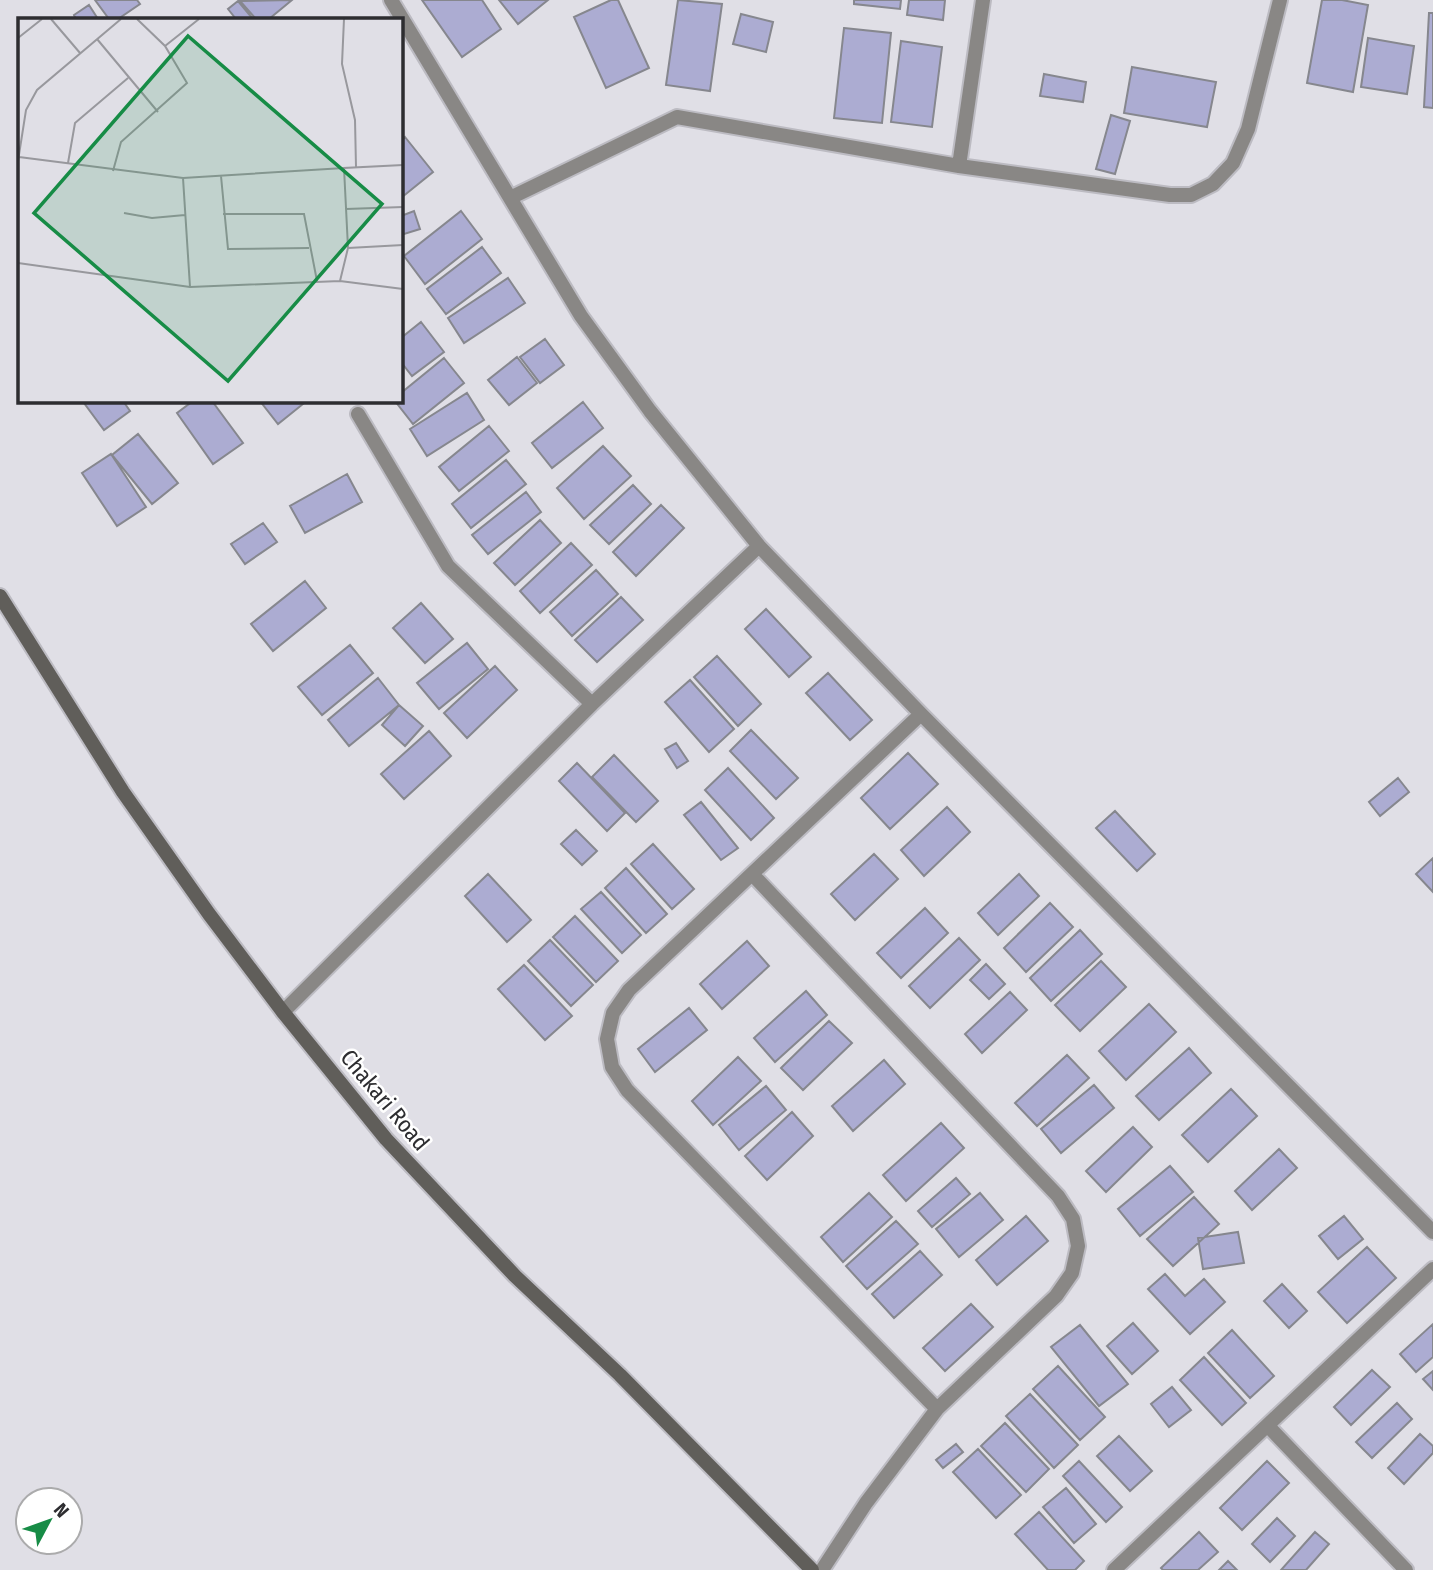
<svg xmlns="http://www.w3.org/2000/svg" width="1433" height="1570" font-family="'Fira Sans Condensed',sans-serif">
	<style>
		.building { fill: #acacd2; stroke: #86878e; stroke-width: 2 }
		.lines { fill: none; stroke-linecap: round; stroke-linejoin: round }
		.minor-casing { stroke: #bcbbc2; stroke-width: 18 }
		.secondary-casing { stroke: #bcbbc2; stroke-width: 18 }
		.minor { stroke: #898785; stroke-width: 14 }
		.secondary { stroke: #605e5a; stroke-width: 14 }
		.labels { text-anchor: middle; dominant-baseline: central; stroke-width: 5; stroke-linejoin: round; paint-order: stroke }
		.street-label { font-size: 23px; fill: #2d2d30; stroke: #fff }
		.inset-road { fill: none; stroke: #98989d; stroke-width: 2 }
		.view { fill: #178c46; fill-opacity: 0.15; stroke: #178c46; stroke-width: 3.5 }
		.inset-edge { fill: none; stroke: #2d2d30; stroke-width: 3.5 }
	</style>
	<rect width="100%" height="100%" fill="#e0dfe6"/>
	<path class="building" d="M95 0H137L140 4 118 19H109Z
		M292 0 269 19H256L240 1Z
		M422 0H482L501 29 462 57Z
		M499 0H548L518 24Z
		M611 0H618L649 68 606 88 574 17Z
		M678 0 722 4 710 91 666 85Z
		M854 0H901L900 9 854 4Z
		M909 0H945L943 20 907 15Z
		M1322 0H1342L1368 5 1353 92 1307 83Z
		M238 1 253 19H236L228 9Z
		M89 5 98 19H76L74 15Z
		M1429 13H1433V108L1424 107Z
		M741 14 773 22 766 52 733 44Z
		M844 28 891 33 882 123 834 118Z
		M1368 38 1414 46 1407 94 1361 87Z
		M901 41 942 47 932 127 891 122Z
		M1132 67 1216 82 1207 127 1124 113Z
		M1044 74 1086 82 1083 102 1040 96Z
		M1111 115 1130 121 1115 174 1096 169Z
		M405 137 433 172 401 198V141Z
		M414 211 420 229 401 235V216Z
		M461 211 482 239 425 284 404 256Z
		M482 247 501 273 446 314 427 289Z
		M508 278 525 303 464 343 448 318Z
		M421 322 444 352 412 376 401 362V338Z
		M545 339 564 365 540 383 520 357Z
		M517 357 537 383 509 405 488 380Z
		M444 358 464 383 413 424 395 401H401V393Z
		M467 393 484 420 427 456 410 429Z
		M87 401H123L130 411 104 430 84 403Z
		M193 401H212L243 443 213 464 177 413Z
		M260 401H300L303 404 278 424Z
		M583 402 603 428 552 468 532 443Z
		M489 426 509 451 459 491 439 467Z
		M138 434 178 483 152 504 112 455Z
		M603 446 631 476 584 519 557 488Z
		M111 454 146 507 117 526 82 473Z
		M506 460 526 484 471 528 452 504Z
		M347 474 362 502 305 533 290 506Z
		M633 485 651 504 609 544 590 525Z
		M526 492 541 512 488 554 472 535Z
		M661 505 684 528 636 576 613 552Z
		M540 520 561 543 515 585 494 563Z
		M263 523 277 542 245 564 231 544Z
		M571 543 592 565 540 613 520 591Z
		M596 570 618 594 572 636 550 612Z
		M305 581 326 608 273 651 251 624Z
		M621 597 643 620 597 662 575 640Z
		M421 603 453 639 425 663 393 628Z
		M766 609 811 657 789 677 745 629Z
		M467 643 488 669 439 709 417 683Z
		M350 645 373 673 322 715 298 687Z
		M717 656 761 704 738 726 694 677Z
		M495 666 517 690 467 738 444 713Z
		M828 673 872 720 850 740 806 693Z
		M378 678 399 705 349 746 328 720Z
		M690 680 734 729 709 752 665 702Z
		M399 705 423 726 405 746 382 725Z
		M751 730 798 778 776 799 730 751Z
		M429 731 451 756 404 799 381 774Z
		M676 743 688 761 677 768 665 749Z
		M908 753 938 784 890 829 861 798Z
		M614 755 658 801 636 822 592 777Z
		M577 763 625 813 607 831 559 781Z
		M728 768 774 818 751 840 705 790Z
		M1398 778 1409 792 1380 816 1369 802Z
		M701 802 738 848 721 860 684 815Z
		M947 807 970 832 924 876 901 850Z
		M1115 811 1155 854 1137 871 1096 828Z
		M576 830 597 851 582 865 561 844Z
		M653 844 694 889 672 909 631 864Z
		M874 854 898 879 855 920 831 894Z
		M1433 858V892L1416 874Z
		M626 868 667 914 646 933 605 888Z
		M488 874 531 920 507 942 465 896Z
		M1019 874 1039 896 998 935 978 913Z
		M601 892 641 935 622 953 581 909Z
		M1050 903 1073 927 1026 972 1004 948Z
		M925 908 948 933 901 978 877 953Z
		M575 916 618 961 596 982 553 937Z
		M1080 930 1102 954 1051 1001 1030 978Z
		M959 938 980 960 930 1008 909 986Z
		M550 940 593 985 571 1006 528 961Z
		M747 941 769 966 722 1009 700 984Z
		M1101 961 1126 987 1080 1031 1055 1005Z
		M986 964 1005 984 989 999 970 980Z
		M524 965 572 1016 545 1040 498 989Z
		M806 991 827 1015 775 1062 754 1038Z
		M1010 992 1027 1010 982 1053 965 1034Z
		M1149 1004 1176 1032 1126 1080 1099 1051Z
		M689 1008 707 1030 655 1072 638 1049Z
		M829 1021 852 1043 803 1090 781 1068Z
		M1189 1048 1211 1073 1159 1120 1136 1096Z
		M1067 1055 1089 1078 1037 1126 1015 1103Z
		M738 1057 761 1081 713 1125 692 1101Z
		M884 1060 905 1084 853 1131 832 1106Z
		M1094 1085 1114 1108 1061 1153 1041 1129Z
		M766 1086 786 1110 739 1150 719 1125Z
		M1231 1089 1257 1116 1208 1162 1182 1135Z
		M792 1112 813 1136 767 1180 745 1156Z
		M941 1123 964 1148 906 1201 883 1175Z
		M1133 1127 1152 1147 1106 1192 1086 1171Z
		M1279 1149 1297 1168 1252 1210 1235 1191Z
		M1170 1166 1193 1192 1140 1236 1118 1209Z
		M956 1178 970 1194 932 1227 918 1211Z
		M869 1193 892 1217 843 1262 821 1237Z
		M980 1193 1003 1220 959 1257 936 1229Z
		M1194 1197 1219 1224 1173 1266 1147 1239Z
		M1026 1216 1048 1241 997 1285 976 1260Z
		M1344 1216 1363 1239 1338 1259 1319 1236Z
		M896 1221 918 1244 867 1289 846 1266Z
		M1238 1232 1244 1263 1203 1269 1198 1238Z
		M1367 1247 1396 1278 1347 1323 1318 1292Z
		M920 1251 942 1275 894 1318 872 1294Z
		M1165 1274 1185 1296 1204 1279 1225 1302 1190 1334 1148 1289Z
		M1282 1284 1307 1311 1289 1328 1264 1301Z
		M971 1304 993 1327 945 1371 923 1348Z
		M1133 1323 1158 1351 1132 1374 1107 1346Z
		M1433 1324V1357L1416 1372 1400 1354Z
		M1080 1325 1128 1384 1099 1406 1051 1347Z
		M1232 1330 1274 1376 1250 1398 1208 1353Z
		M1204 1357 1246 1403 1222 1425 1180 1380Z
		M1058 1366 1105 1417 1080 1440 1033 1389Z
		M1372 1370 1390 1387 1351 1425 1334 1407Z
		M1433 1371V1390L1423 1379Z
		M1172 1387 1191 1410 1169 1427 1151 1404Z
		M1030 1394 1078 1445 1054 1468 1006 1416Z
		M1397 1403 1412 1419 1372 1458 1356 1442Z
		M1005 1423 1049 1469 1026 1492 981 1446Z
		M1420 1434 1433 1446V1453L1404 1484 1388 1468Z
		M1119 1436 1152 1471 1130 1491 1097 1456Z
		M956 1444 963 1452 943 1468 936 1460Z
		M978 1449 1021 1495 996 1518 953 1472Z
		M1079 1461 1122 1507 1106 1522 1063 1476Z
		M1267 1461 1289 1483 1242 1530 1220 1508Z
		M1066 1488 1096 1524 1074 1543 1043 1507Z
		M1039 1512 1084 1561 1075 1570H1048L1015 1534Z
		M1277 1518 1295 1536 1270 1562 1252 1544Z
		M1199 1532 1218 1552 1198 1570H1163L1161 1568Z
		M1315 1532 1329 1544 1306 1570H1281Z
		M1228 1561 1237 1570H1219Z"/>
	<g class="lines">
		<defs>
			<path id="minor" d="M391 0 581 316 650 411 759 546 921 714 1433 1232
				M959 166 983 0
				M510 198 677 117 959 166 1170 195H1191L1213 184 1233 163 1248 129 1280 0
				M358 414 448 566 592 704
				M921 714 629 990 613 1013 607 1039 612 1067 627 1090 937 1409
				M752 874 1058 1196 1073 1219 1078 1246 1072 1273 1056 1296 937 1409 866 1503 822 1570
				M283 1012 592 704 759 546
				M1268 1426 1406 1570
				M1114 1570 1433 1269"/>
			<path id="secondary" d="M0 596 123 792 209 914 283 1012 386 1139 515 1276 620 1375 812 1570"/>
		</defs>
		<use href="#minor" class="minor-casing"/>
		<use href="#secondary" class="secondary-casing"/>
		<use href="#minor" class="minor"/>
		<use href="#secondary" class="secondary"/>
	</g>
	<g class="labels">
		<g class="street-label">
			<text transform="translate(385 1100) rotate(50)">Chakari Road</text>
		</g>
	</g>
	<g transform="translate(18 18)">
		<rect width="385" height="385" fill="#e0dfe6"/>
		<path class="inset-road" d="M33 1 62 35M326 1 324 46 337 102 338 149M0 20 24 1M79 21 140 94M147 28 181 1M1 139 165 160 326 150M0 143 8 92 19 72 103 1M50 145 57 105 110 60M95 153 103 124 169 65 147 28 119 1M203 158 210 231 291 230M165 160 172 269M328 191 385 189M106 195 134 200 167 197M205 196H286L299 263M330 230 385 227M0 245 172 269 322 263 385 271M322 263 330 230 326 150 385 147"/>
		<path class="view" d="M170 18 364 186 210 363 16 195Z"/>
		<rect width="385" height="385" class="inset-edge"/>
	</g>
	<g transform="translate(49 1521) rotate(49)"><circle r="33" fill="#ffffff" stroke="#ababac" stroke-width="2"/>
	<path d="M0-5L12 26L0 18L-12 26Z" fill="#178c46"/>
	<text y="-10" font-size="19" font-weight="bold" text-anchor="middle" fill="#2d2d30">N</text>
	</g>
</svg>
